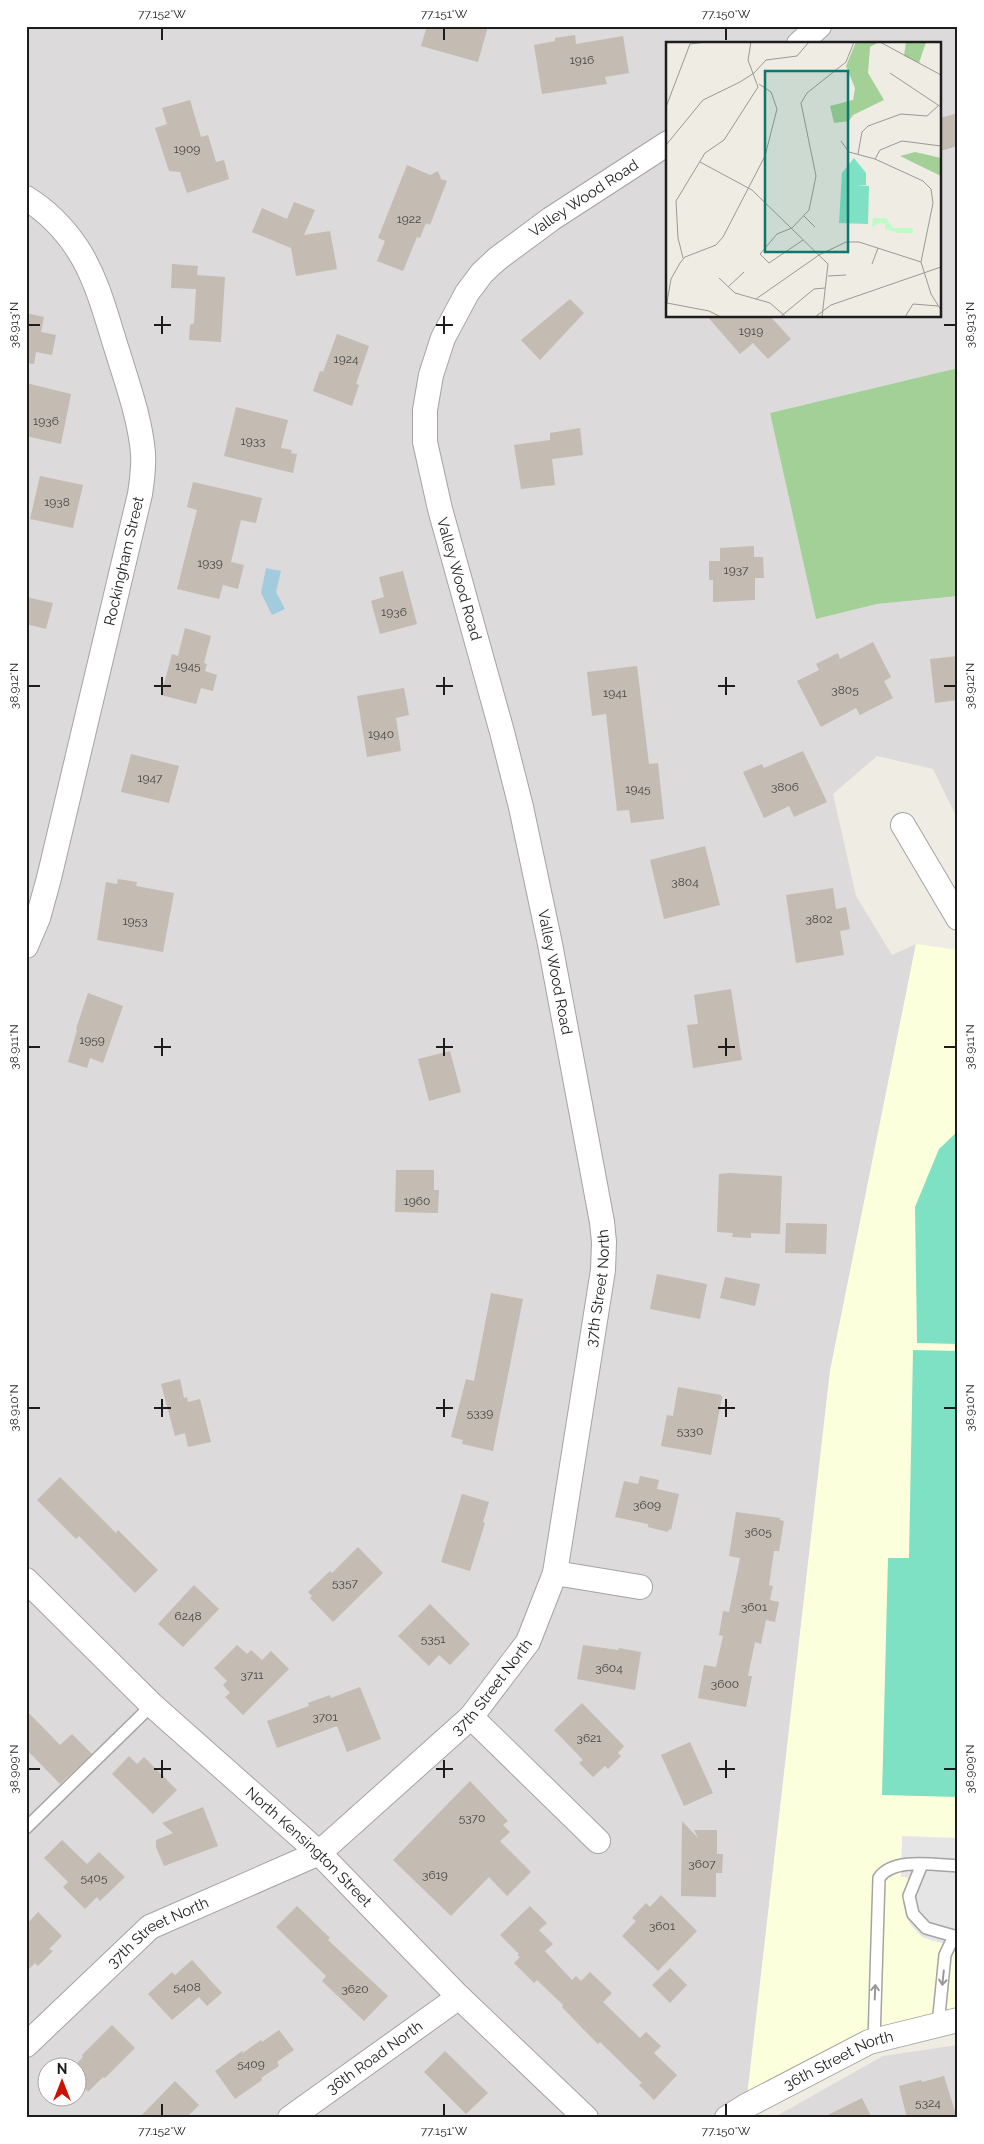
<svg xmlns="http://www.w3.org/2000/svg" width="984" height="2144" font-family="Raleway,sans-serif">
	<style>
		.residential { fill: #dcdada; fill-rule: evenodd }
		.education { fill: #fcffdc }
		.forest { fill: #a2d096 }
		.pitch { fill: #7ee1c3 }
		.parking { fill: #e5e5e5 }
		.water { fill: #a2cbde }
		.building { fill: #c4bbb2 }
		.lines { fill: none; stroke-linecap: round; stroke-linejoin: round }
		.lane-casing { stroke: #a4a4a4; stroke-width: 14 }
		.street-casing { stroke: #a4a4a4; stroke-width: 26 }
		.lane { stroke: #fff; stroke-width: 11 }
		.street { stroke: #fff; stroke-width: 24 }
		.oneway { stroke: #999 }
		.ticks { fill: none; stroke: #1d1d1d; stroke-width: 2 }
		.labels { text-anchor: middle; dominant-baseline: central; stroke-width: 4; stroke-linejoin: round; paint-order: stroke }
		.number-label { font-size: 12px; fill: #474442 }
		.street-label { font-size: 15px; fill: #1d1d1d; stroke: #fff }
		.inset-road { fill: none; stroke: #9b9994; stroke-width: 1 }
		.view { fill: #0f766e; fill-opacity: 0.15; stroke: #0f766e; stroke-width: 2.5 }
		.inset-edge { fill: none; stroke: #1d1d1d; stroke-width: 2.5 }
		.neatline { fill: none; stroke: #1d1d1d; stroke-width: 2 }
		.ticks-label { font-size: 12px; text-anchor: middle; fill: #1d1d1d }
	</style>
	<rect width="100%" height="100%" fill="#efece3"/>
	<path class="residential" d="M26 26H958V368L770 413 816 619 877 604 958 596V846L957 818 933 769 877 756 833 794 856 896 892 955 916 944 830 1371 746 2106 755 2118H26ZM668 44H940V316H668ZM48 2066H78V2096H48Z
		M958 2045V2118H773L883 2056Z"/>
	<path class="education" d="M916 944 958 950V2020L869 2042 746 2106 830 1371Z"/>
	<path class="forest" d="M958 368V596L877 604 816 619 770 413Z"/>
	<path class="pitch" d="M958 1131V1344L917 1343 915 1207 939 1149Z
		M913 1350 958 1351V1797L882 1795 888 1558H909Z"/>
	<path class="parking" d="M902 1836 958 1838V1946L937 1942 922 1937 911 1925 906 1917 903 1902 909 1881 906 1877H901Z"/>
	<path class="water" d="M266 568 281 571 276 592 285 609 272 615 261 593Z"/>
	<path class="building" d="M427 26H488L478 62 421 46Z
		M575 35 576 44 623 36 629 73 605 77 607 84 542 94 534 45 555 41V38Z
		M190 100 201 137 208 135 216 162 224 160 229 179 187 193 180 172 169 171 155 128 167 124 162 108Z
		M958 113V146L940 151V118Z
		M407 165 430 175 438 171 441 179 447 181 430 225 426 223 420 238 417 237 403 271 377 261 385 241 378 238Z
		M294 202 315 210 304 235 330 231 337 269 296 276 291 248 252 232 262 208 287 219Z
		M172 264 198 266 197 275 225 277 221 342 189 340 190 325 194 323 196 289 171 288Z
		M570 299 584 313 540 360 521 340Z
		M26 313 44 317 41 332 56 335 52 355 36 352 34 364 26 363Z
		M707 316H770L791 339 768 359 753 343 740 354Z
		M337 334 369 346 356 384 359 385 352 406 313 391 320 371 323 372Z
		M26 383 71 394 61 444 26 436Z
		M236 407 288 420 281 448 292 450 291 453 297 454 293 473 224 456Z
		M580 428 583 455 552 459 555 485 521 489 514 445 550 440V433Z
		M40 476 83 485 73 528 30 519Z
		M193 482 262 498 256 523 241 520 231 562 244 565 238 589 223 585 219 599 177 589 197 510 187 507Z
		M754 546V557H763L764 578H755V600L713 602V580H709V561H720V548Z
		M403 571 417 624 380 634 371 601 384 597 379 577Z
		M26 597 53 603 46 629 26 624Z
		M185 628 211 636 204 663 207 664 205 671 217 675 213 691 201 688 196 704 161 695 172 654 178 656Z
		M873 642 891 677 884 681 893 698 860 715 856 708 821 727 797 681 819 670 816 664 838 653 840 659Z
		M958 656V700L935 703 930 659Z
		M637 666 649 764 658 763 664 819 631 823 629 810 617 811 606 714 592 716 587 672Z
		M404 688 409 715 396 718 401 751 367 757 357 696Z
		M803 751 827 802 794 817 789 806 764 818 743 772 762 764 764 768Z
		M131 754 179 766 169 803 121 792Z
		M705 846 720 905 664 919 650 860Z
		M118 879 137 882 136 886 174 893 163 952 97 940 106 882 117 884Z
		M833 888 836 909 846 907 850 929 840 931 844 955 796 963 786 895Z
		M731 989 742 1060 693 1068 687 1025 698 1024 694 995Z
		M88 993 123 1006 103 1063 90 1058 87 1068 68 1062 77 1030 76 1029Z
		M450 1051 461 1092 429 1101 418 1059Z
		M396 1170H434V1190H439L438 1213 395 1212Z
		M730 1173 782 1176 780 1234 751 1233V1238L732 1237 733 1233 717 1232 719 1174Z
		M786 1223 827 1224 826 1254 785 1253Z
		M657 1274 707 1284 700 1319 650 1309Z
		M725 1277 760 1284 755 1306 720 1298Z
		M491 1293 523 1299 493 1451 462 1444 463 1440 451 1437 466 1379 474 1381Z
		M180 1379 184 1398 187 1397 188 1402 200 1399 211 1442 188 1447 185 1433 175 1436 161 1384Z
		M678 1387 721 1395 722 1397 711 1455 661 1446 667 1415 673 1416Z
		M640 1476 659 1480 657 1489 679 1494 671 1530 669 1529 668 1532 648 1527V1524L615 1517 624 1481 638 1484Z
		M60 1477 116 1533 118 1530 158 1570 135 1593 79 1536 76 1539 37 1500Z
		M462 1494 489 1502 483 1522 485 1523 470 1571 441 1562Z
		M736 1512 780 1518V1520L784 1521 779 1551H774L769 1585 773 1586 770 1600 779 1602 775 1622 766 1620 761 1644 755 1642 748 1676H752L746 1707 698 1698 704 1665 716 1667 723 1636 719 1635 723 1611 729 1612 740 1558 729 1556Z
		M358 1547 383 1573 333 1622 310 1598 312 1596 308 1592 330 1571 332 1573Z
		M194 1585 219 1609 183 1647 158 1624Z
		M430 1604 470 1644 450 1665 439 1655 429 1666 398 1636Z
		M237 1645 247 1654 251 1650 262 1660 271 1651 289 1669 243 1715 225 1697 230 1693 223 1685 227 1681 214 1668Z
		M583 1645 618 1650 619 1648 641 1652 635 1690 577 1679Z
		M360 1687 381 1739 347 1752 337 1726 277 1748 267 1721 309 1706 308 1703 330 1695 331 1698Z
		M582 1703 624 1746 618 1753 621 1756 608 1769 605 1766 593 1777 579 1763 583 1760 554 1730Z
		M26 1710 60 1745 72 1734 92 1754 60 1784 26 1749Z
		M690 1742 713 1793 684 1806 661 1755Z
		M129 1756 137 1764 144 1757 177 1790 153 1814 112 1774Z
		M470 1781 508 1821 503 1825 510 1832 500 1841 531 1872 507 1896 489 1877 451 1916 393 1860Z
		M203 1807 218 1846 164 1866 156 1847V1840L173 1833 162 1823Z
		M682 1821 698 1838 694 1830H717V1854H723L722 1873H716V1897L681 1896Z
		M62 1840 87 1864 99 1852 125 1877 100 1901 97 1897 85 1909 63 1887 68 1882 44 1858Z
		M661 1895 697 1931 658 1971 622 1936 636 1921 632 1918 646 1903 650 1907Z
		M297 1906 330 1938 328 1940 388 1996 364 2021 322 1981 326 1976 276 1927Z
		M530 1906 547 1923 539 1930 553 1944 545 1951 572 1980 576 1976 581 1981 590 1972 612 1993 603 2002 640 2038 646 2032 661 2046 654 2053 677 2075 654 2100 639 2085 642 2083 600 2042 598 2044 583 2029 562 2007 563 2005 537 1980 534 1983 514 1963 520 1957 517 1955 519 1954 500 1935Z
		M38 1912 62 1936 49 1949 53 1951 38 1966 35 1963 26 1972V1925Z
		M192 1960 222 1993 207 2006 199 1997 172 2020 148 1994 172 1972 175 1975Z
		M670 1968 687 1985 670 2003 652 1985Z
		M112 2025 135 2048 105 2078 103 2077 88 2092 78 2081V2062L83 2057 82 2055Z
		M279 2030 294 2050 277 2062 279 2066 261 2078 262 2080 235 2099 215 2071 242 2051 243 2053 261 2040 262 2042Z
		M445 2051 488 2093 466 2114 424 2072Z
		M944 2076 957 2118H907L899 2086 921 2080 922 2082Z
		M175 2081 199 2105 186 2118H139Z
		M862 2098 872 2118H822Z"/>
	<g class="lines">
		<defs>
			<path id="lane" d="M26 1828 152 1705
				M922 1864 909 1896 913 1914 926 1928 954 1936
				M938 2025 945 1955 954 1936H958
				M874 2041 879 1878C893 1857 935 1865 958 1866"/>
			<g id="street">
				<path d="M799 44 819 26"/>
				<path d="M26 198C47 211 63 227 77 248 97 278 106 316 117 350 127 383 140 418 143 453 144 467 142 481 140 494L49 878 38 918 26 946"/>
				<path d="M903 825 958 918"/>
				<path d="M555 1573 640 1587"/>
				<path id="s1" d="M26 1580 152 1705 319 1853 459 1997 586 2118"/>
				<path d="M471 1717 598 1841"/>
				<path id="s2" d="M26 2045 150 1927 319 1853 471 1717 528 1642 555 1573 603 1270 604 1242 602 1222 550 944 521 807 502 732 440 509 425 442V410L431 375 443 338 467 293 482 273 497 259 551 219 668 143"/>
				<path id="s3" d="M290 2118 459 1997"/>
				<path id="s4" d="M727 2118 746 2106 869 2042 958 2020"/>
			</g>
		</defs>
		<use href="#lane" class="lane-casing"/>
		<use href="#street" class="street-casing"/>
		<use href="#lane" class="lane"/>
		<use href="#street" class="street"/>
	</g>
	<defs><path id="oneway-shaft" d="M-6 0H5M1.5-3L5.5 0L1.5 3" fill="none" stroke-width="1.6" stroke-linecap="round" stroke-linejoin="round" transform="scale(1.25)"/></defs>
	<g class="oneway">
		<use href="#oneway-shaft" transform="translate(943 1978) rotate(96)"/>
		<use href="#oneway-shaft" transform="translate(875 1992) rotate(-88)"/>
	</g>
	<path class="ticks" d="M162 28V40M444 28V40M726 28V40M162 316V334M444 316V334M28 325H40M154 325H171M436 325H453M944 325H956M162 677V695M444 677V695M726 677V695M28 686H40M154 686H171M436 686H453M718 686H735M944 686H956M162 1038V1056M444 1038V1056M726 1038V1056M28 1047H40M154 1047H171M436 1047H453M718 1047H735M944 1047H956M162 1399V1417M444 1399V1417M726 1399V1417M28 1408H40M154 1408H171M436 1408H453M718 1408H735M944 1408H956M162 1760V1778M444 1760V1778M726 1760V1778M28 1769H40M154 1769H171M436 1769H453M718 1769H735M944 1769H956M162 2104V2116M444 2104V2116M726 2104V2116"/>
	<g class="labels">
		<g class="number-label">
			<text x="582" y="60">1916</text>
			<text x="187" y="149">1909</text>
			<text x="409" y="219">1922</text>
			<text x="751" y="331">1919</text>
			<text x="346" y="359">1924</text>
			<text x="46" y="421">1936</text>
			<text x="253" y="441">1933</text>
			<text x="57" y="502">1938</text>
			<text x="210" y="563">1939</text>
			<text x="736" y="570">1937</text>
			<text x="394" y="612">1936</text>
			<text x="188" y="666">1945</text>
			<text x="845" y="690">3805</text>
			<text x="615" y="693">1941</text>
			<text x="381" y="734">1940</text>
			<text x="150" y="778">1947</text>
			<text x="785" y="787">3806</text>
			<text x="638" y="789">1945</text>
			<text x="685" y="882">3804</text>
			<text x="819" y="919">3802</text>
			<text x="135" y="921">1953</text>
			<text x="92" y="1040">1959</text>
			<text x="417" y="1201">1960</text>
			<text x="480" y="1413">5339</text>
			<text x="690" y="1431">5330</text>
			<text x="647" y="1505">3609</text>
			<text x="758" y="1532">3605</text>
			<text x="345" y="1583">5357</text>
			<text x="754" y="1607">3601</text>
			<text x="188" y="1616">6248</text>
			<text x="433" y="1639">5351</text>
			<text x="609" y="1668">3604</text>
			<text x="252" y="1675">3711</text>
			<text x="725" y="1684">3600</text>
			<text x="325" y="1717">3701</text>
			<text x="589" y="1738">3621</text>
			<text x="472" y="1818">5370</text>
			<text x="702" y="1864">3607</text>
			<text x="435" y="1875">3619</text>
			<text x="94" y="1878">5405</text>
			<text x="662" y="1926">3601</text>
			<text x="187" y="1987">5408</text>
			<text x="355" y="1989">3620</text>
			<text x="251" y="2064">5409</text>
			<text x="928" y="2103">5324</text>
		</g>
		<g class="street-label">
			<text stroke="none"><textPath href="#s2" startOffset="2192">Valley Wood Road</textPath></text>
			<text transform="translate(124 561) rotate(-77)">Rockingham Street</text>
			<text transform="translate(459 579) rotate(74)">Valley Wood Road</text>
			<text transform="translate(555 972) rotate(79)">Valley Wood Road</text>
			<text stroke="none"><textPath href="#s2" startOffset="1016">37th Street North</textPath></text>
			<text stroke="none"><textPath href="#s2" startOffset="596">37th Street North</textPath></text>
			<text stroke="none"><textPath href="#s1" startOffset="389">North Kensington Street</textPath></text>
			<text stroke="none"><textPath href="#s2" startOffset="175">37th Street North</textPath></text>
			<text stroke="none"><textPath href="#s3" startOffset="104">36th Road North</textPath></text>
			<text stroke="none"><textPath href="#s4" startOffset="126">36th Street North</textPath></text>
		</g>
	</g>
	<g transform="translate(666 42)">
		<rect width="275" height="275" fill="#efece3"/>
		<path d="M190 0 211 1 204 5 202 31 218 58 187 73 183 79 168 81 164 64 187 58 189 46 180 24ZM240 0H260L253 21 238 14ZM249 110 275 116V134L234 114Z" fill="#a2d096"/>
		<path d="M207 176H220L227 186H247V191H233L219 187V182L214 181 206 185Z" fill="#befbc8"/>
		<path d="M188 116 200 131V143H190L203 144 202 182 173 181 176 131Z" fill="#7ee1c3"/>
		<path class="inset-road" d="M214 0 275 33M24 2 40 0M224 31 275 65M0 65 24 2M175 99 183 110 209 117 257 139 265 147 267 161 255 220 265 252 275 268M0 103 37 58 74 40 88 31 100 18 131 14 143 0M192 112 196 90 202 84 235 72 261 74 273 63M209 117 214 108 236 99 275 104M34 120 86 148 162 222 156 275M138 174 149 185M137 198 103 221 94 212 111 192 126 186 143 168 150 134 135 61 141 51 180 20 188 0M17 216 12 196 10 159 39 111 58 98 92 45 82 18 85 0M206 222 212 206M162 234 180 233M53 236 69 251 104 261 120 275M62 245 78 230M90 257 153 213 180 200H193L255 220M1 261 43 269 55 275M0 266 5 237 14 221 19 215 50 203 57 195 99 114 111 67 105 50 93 42M114 275 148 247 159 246M149 275 165 263 275 225M239 275 247 262 272 264"/>
		<path class="view" d="M99 29H182V210H99Z"/>
		<rect width="275" height="275" class="inset-edge"/>
	</g>
	<rect width="984" height="2144" fill="none" stroke="#ffffff" stroke-width="55"/>
	<g transform="translate(62 2082)"><circle r="24" fill="#ffffff" stroke="#a5a5a5"/>
	<path d="M0-4L9 19L0 12L-9 19Z" fill="#cb1200"/>
	<text y="-8" font-size="14" font-weight="bold" text-anchor="middle" fill="#1d1d1d">N</text>
	</g>
	<rect x="28" y="28" width="928" height="2088" class="neatline"/>
	<g class="ticks-label">
		<text x="162" y="18">77.152°W</text>
		<text x="444" y="18">77.151°W</text>
		<text x="726" y="18">77.150°W</text>
		<text transform="translate(14 325) rotate(-90)" y="4">38.913°N</text>
		<text transform="translate(970 325) rotate(-90)" y="4">38.913°N</text>
		<text transform="translate(14 686) rotate(-90)" y="4">38.912°N</text>
		<text transform="translate(970 686) rotate(-90)" y="4">38.912°N</text>
		<text transform="translate(14 1047) rotate(-90)" y="4">38.911°N</text>
		<text transform="translate(970 1047) rotate(-90)" y="4">38.911°N</text>
		<text transform="translate(14 1408) rotate(-90)" y="4">38.910°N</text>
		<text transform="translate(970 1408) rotate(-90)" y="4">38.910°N</text>
		<text transform="translate(14 1769) rotate(-90)" y="4">38.909°N</text>
		<text transform="translate(970 1769) rotate(-90)" y="4">38.909°N</text>
		<text x="162" y="2135">77.152°W</text>
		<text x="444" y="2135">77.151°W</text>
		<text x="726" y="2135">77.150°W</text>
	</g>
</svg>
